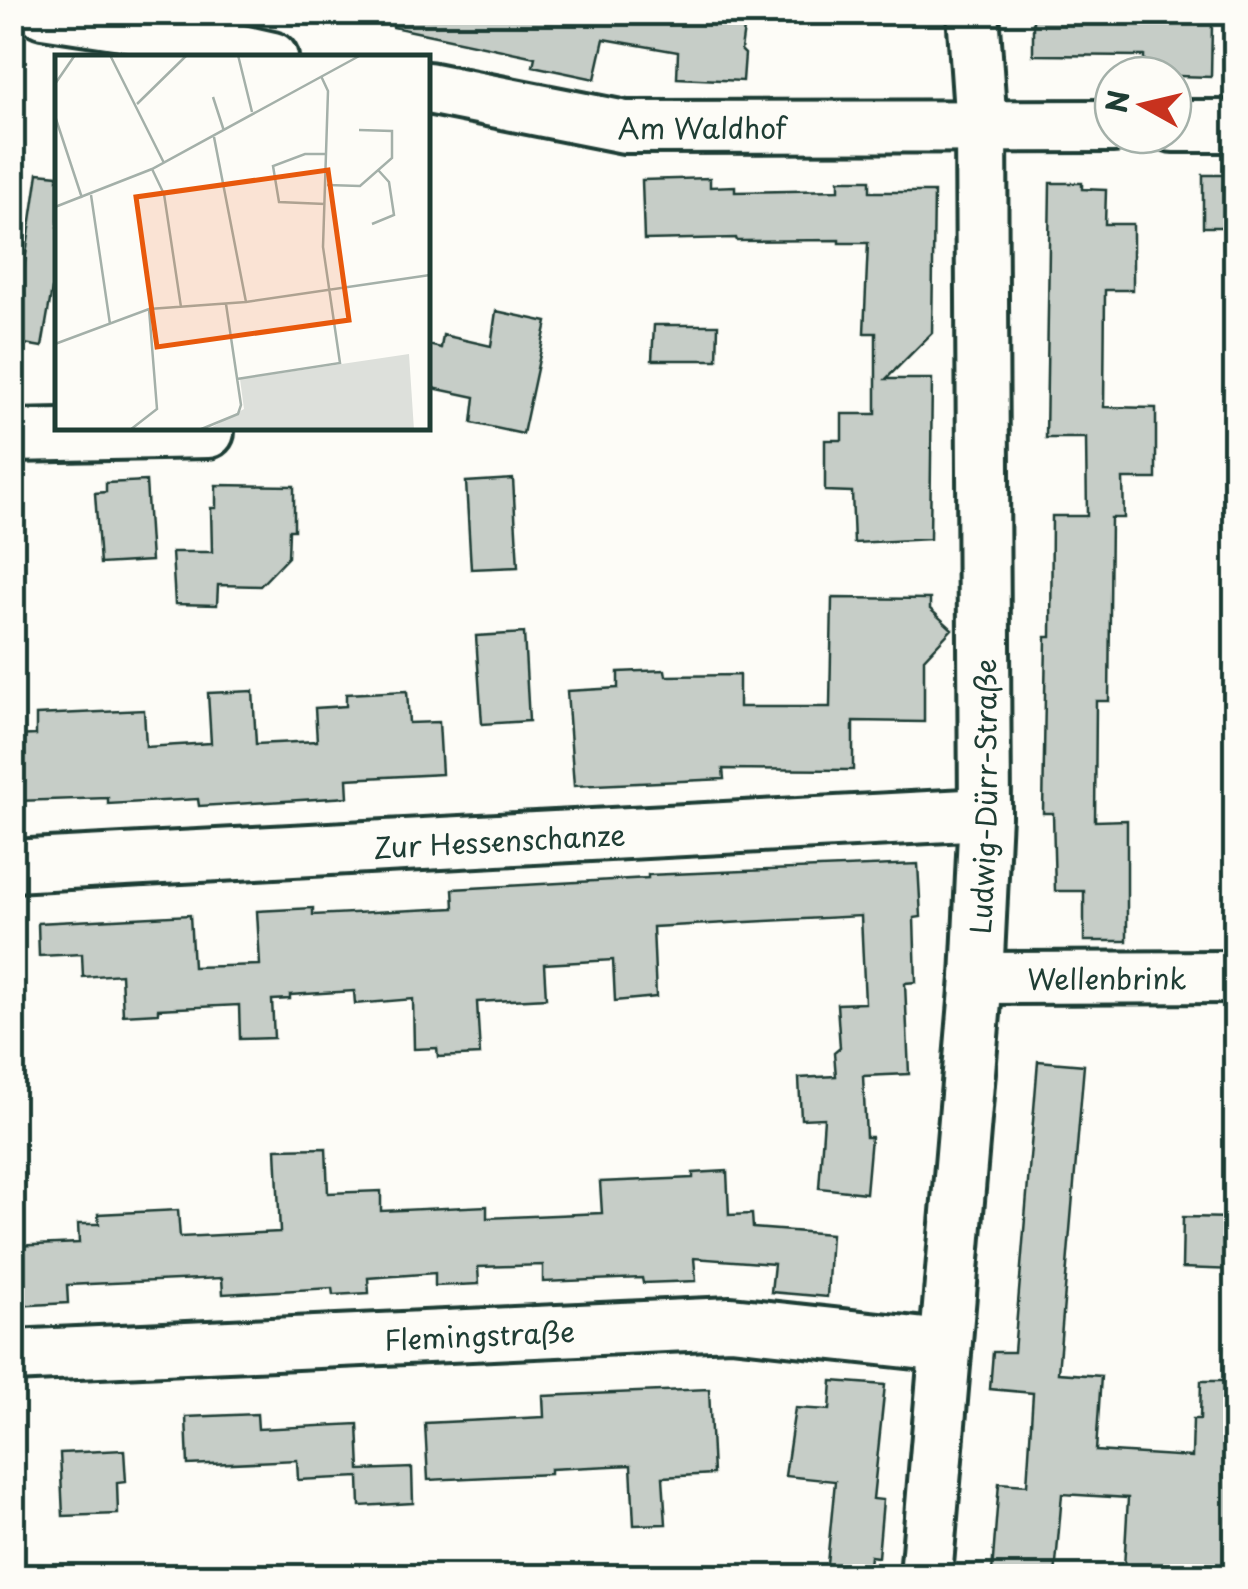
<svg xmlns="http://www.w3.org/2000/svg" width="1248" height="1589" font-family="'Playpen Sans',sans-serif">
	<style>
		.building { fill: #c6cdc7; stroke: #1f3d34; stroke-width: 2.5 }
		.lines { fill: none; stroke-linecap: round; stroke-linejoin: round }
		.minor-casing { stroke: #1f3d34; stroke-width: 58 }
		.minor { stroke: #fdfcf7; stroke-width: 50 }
		.labels { text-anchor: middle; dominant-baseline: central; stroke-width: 8; stroke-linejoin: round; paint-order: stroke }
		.street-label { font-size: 28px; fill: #1f3d34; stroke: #fdfcf7 }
		.inset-road { fill: none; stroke: #a4b0a9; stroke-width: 2.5 }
		.view { fill: #e8590c; fill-opacity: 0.15; stroke: #e8590c; stroke-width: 5 }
		.inset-edge { fill: none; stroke: #1f3d34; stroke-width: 5 }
	</style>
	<rect width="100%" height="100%" fill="#fdfcf7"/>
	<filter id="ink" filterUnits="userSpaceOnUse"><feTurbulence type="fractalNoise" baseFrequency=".01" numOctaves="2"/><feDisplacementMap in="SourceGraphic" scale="20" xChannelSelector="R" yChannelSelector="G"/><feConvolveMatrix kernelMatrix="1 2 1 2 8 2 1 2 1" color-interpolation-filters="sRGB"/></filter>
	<g filter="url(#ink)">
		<path class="building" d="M395 12 746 14 741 50 745 54 743 81 677 78 678 52 604 39 595 79 533 66 535 57 393 27Z
			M1033 12H1171L1170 23 1212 24 1211 77 1144 75V56L1033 55Z
			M38 173 58 175V254L42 347 13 342 16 319 12 318V267L24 268Z
			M1203 175H1236V227H1203Z
			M710 178V187L735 186V192L839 190V180H870V192H934L932 333 886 379H932L930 539 854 543 852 492 825 491V440H842V414H876V333H864L868 243H839V240L737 241 736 238 644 240 642 180Z
			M1050 183H1082V189L1106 190 1105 224H1133V290H1105L1104 407 1156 408V479H1123L1124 518H1111L1109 701H1096L1095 821 1127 820V941H1084V891H1055L1053 813H1043L1046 637H1051L1052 516H1087L1086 438H1046Z
			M496 311 547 322 523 434 472 423 475 397 428 387V345L441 348 443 335 491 346Z
			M654 325H718L717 360H652Z
			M513 479 518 567 471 569 466 482Z
			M146 481 151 561 100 564 95 493 106 492V483Z
			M216 485 294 486V530H289L288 557 260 586 218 585 217 605 175 604 172 552H212L211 508H216Z
			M832 598 930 599V609L952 629 924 659V722L853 721V770L723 769 724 779 574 786 567 691 618 688V672L665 670 666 676 739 675V707H830Z
			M524 633 529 721 482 724 476 636Z
			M253 691 256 744 317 741 315 708 346 706V694L407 691 409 723 439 722 442 774 347 779 348 797 252 803 199 806 198 799 108 804V798L16 801 13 736 36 735V715L144 710 146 747 211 743 208 693Z
			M918 864 921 917 914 918 916 982 905 983 909 1074 863 1076 866 1137H871L866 1193 819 1188 824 1118 801 1119 799 1078 836 1076 834 1053 840 1048 837 1004 865 1003 861 916 653 927 656 997 615 1001 613 960 544 964 546 998 477 1002 480 1055 438 1057 437 1048 414 1049 413 999 355 1004 354 991 290 995V999L272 1000 274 1038 240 1039 239 1005 158 1009V1013L123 1015 121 974 83 977 82 954 39 956 38 923 190 915 193 967 260 965 257 911 313 908V915L454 908 453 889 648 878V875Z
			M1038 1061 1084 1065 1058 1373 1101 1376 1096 1451 1192 1457 1193 1419H1200L1201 1381H1236V1576H1187V1571L1124 1568 1128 1498 1062 1494 1055 1576 992 1572 999 1483 1027 1485 1033 1393 990 1389 993 1352H1014Z
			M326 1148 328 1193 381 1191V1211L487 1206V1218L602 1213 600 1182 693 1178V1173L727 1171 729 1215 752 1214 753 1228 831 1234 827 1297 771 1292 774 1264 694 1258 696 1281 643 1283 642 1278 543 1282V1265L478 1267 479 1284 435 1286V1273L368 1278 369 1293 333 1295 332 1288 223 1294 222 1278 67 1285 68 1303 14 1306 12 1246 79 1243 78 1224H99L98 1214 178 1210 180 1237 280 1232 276 1149Z
			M1183 1217 1236 1218V1270L1182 1268Z
			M832 1381 885 1385 873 1499 883 1500 878 1557 870 1556 868 1576 826 1574 835 1481 785 1476 795 1408 830 1410Z
			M709 1389 713 1474 663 1477 666 1524 634 1525 631 1465 550 1469V1474L428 1480 425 1423 544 1417 543 1396Z
			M257 1414 258 1429 358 1424 360 1470 412 1468 413 1503 360 1506 359 1477 298 1480 297 1460 188 1465 186 1417Z
			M124 1450 126 1482 117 1483 118 1514 63 1516 60 1453Z"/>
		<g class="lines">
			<defs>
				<g id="minor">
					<path d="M43 12 122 24 272 58"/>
					<path id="s1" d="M428 88 625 127 1113 126"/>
					<path d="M1173 126H1236"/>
					<path d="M12 436 208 432V428"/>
					<path id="s2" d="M12 866 985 814"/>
					<path id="s3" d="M977 978 1236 977"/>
					<path id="s4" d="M12 1356 731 1323 944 1346"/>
					<path id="s5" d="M926 1576 977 978 985 814 981 127 973 12"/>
				</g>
			</defs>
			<use href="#minor" class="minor-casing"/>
			<use href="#minor" class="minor"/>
		</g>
	</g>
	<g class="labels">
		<g class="street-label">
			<text stroke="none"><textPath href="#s1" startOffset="278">Am Waldhof</textPath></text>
			<text stroke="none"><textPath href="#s5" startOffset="782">Ludwig-Dürr-Straße</textPath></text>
			<text stroke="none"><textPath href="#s2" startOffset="488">Zur Hessenschanze</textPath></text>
			<text stroke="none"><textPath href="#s3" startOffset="130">Wellenbrink</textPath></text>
			<text stroke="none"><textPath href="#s4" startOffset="468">Flemingstraße</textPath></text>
		</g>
	</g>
	<g transform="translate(55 55)">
		<rect width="375" height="375" fill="#fdfcf7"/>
		<path d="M354 299 359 375H152L189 354 185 324Z" fill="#dde0db"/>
		<path class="inset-road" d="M55 0 109 108M183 0 197 57M0 29 20 0M158 42 169 76M82 49 132 0M0 61 27 143M159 82 191 247M97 114 109 139 126 252M272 130 305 131 337 103V76L304 75M36 140 55 269M270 149 224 147 218 111 250 99H272M0 152 97 114 306 0M317 169 339 160 334 127 324 116M0 289 94 254 191 247 375 220M182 324 285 308 268 192 273 36 266 21M75 375 102 354 94 254M144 375 183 359 186 350 171 249"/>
		<path class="view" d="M273 115 294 265 102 292 81 142Z"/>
		<rect width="375" height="375" class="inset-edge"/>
	</g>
	<rect width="1248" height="1589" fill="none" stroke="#fdfcf7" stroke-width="50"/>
	<rect x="25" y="25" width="1198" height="1539" fill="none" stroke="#1f3d34" stroke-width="4" filter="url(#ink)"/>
	<g transform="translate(1143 105) rotate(278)"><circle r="48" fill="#fdfcf7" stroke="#a4b0a9" stroke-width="2.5"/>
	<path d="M0-8L18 38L0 25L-18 38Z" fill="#c8321e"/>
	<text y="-15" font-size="28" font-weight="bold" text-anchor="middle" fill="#1f3d34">N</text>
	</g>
</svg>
